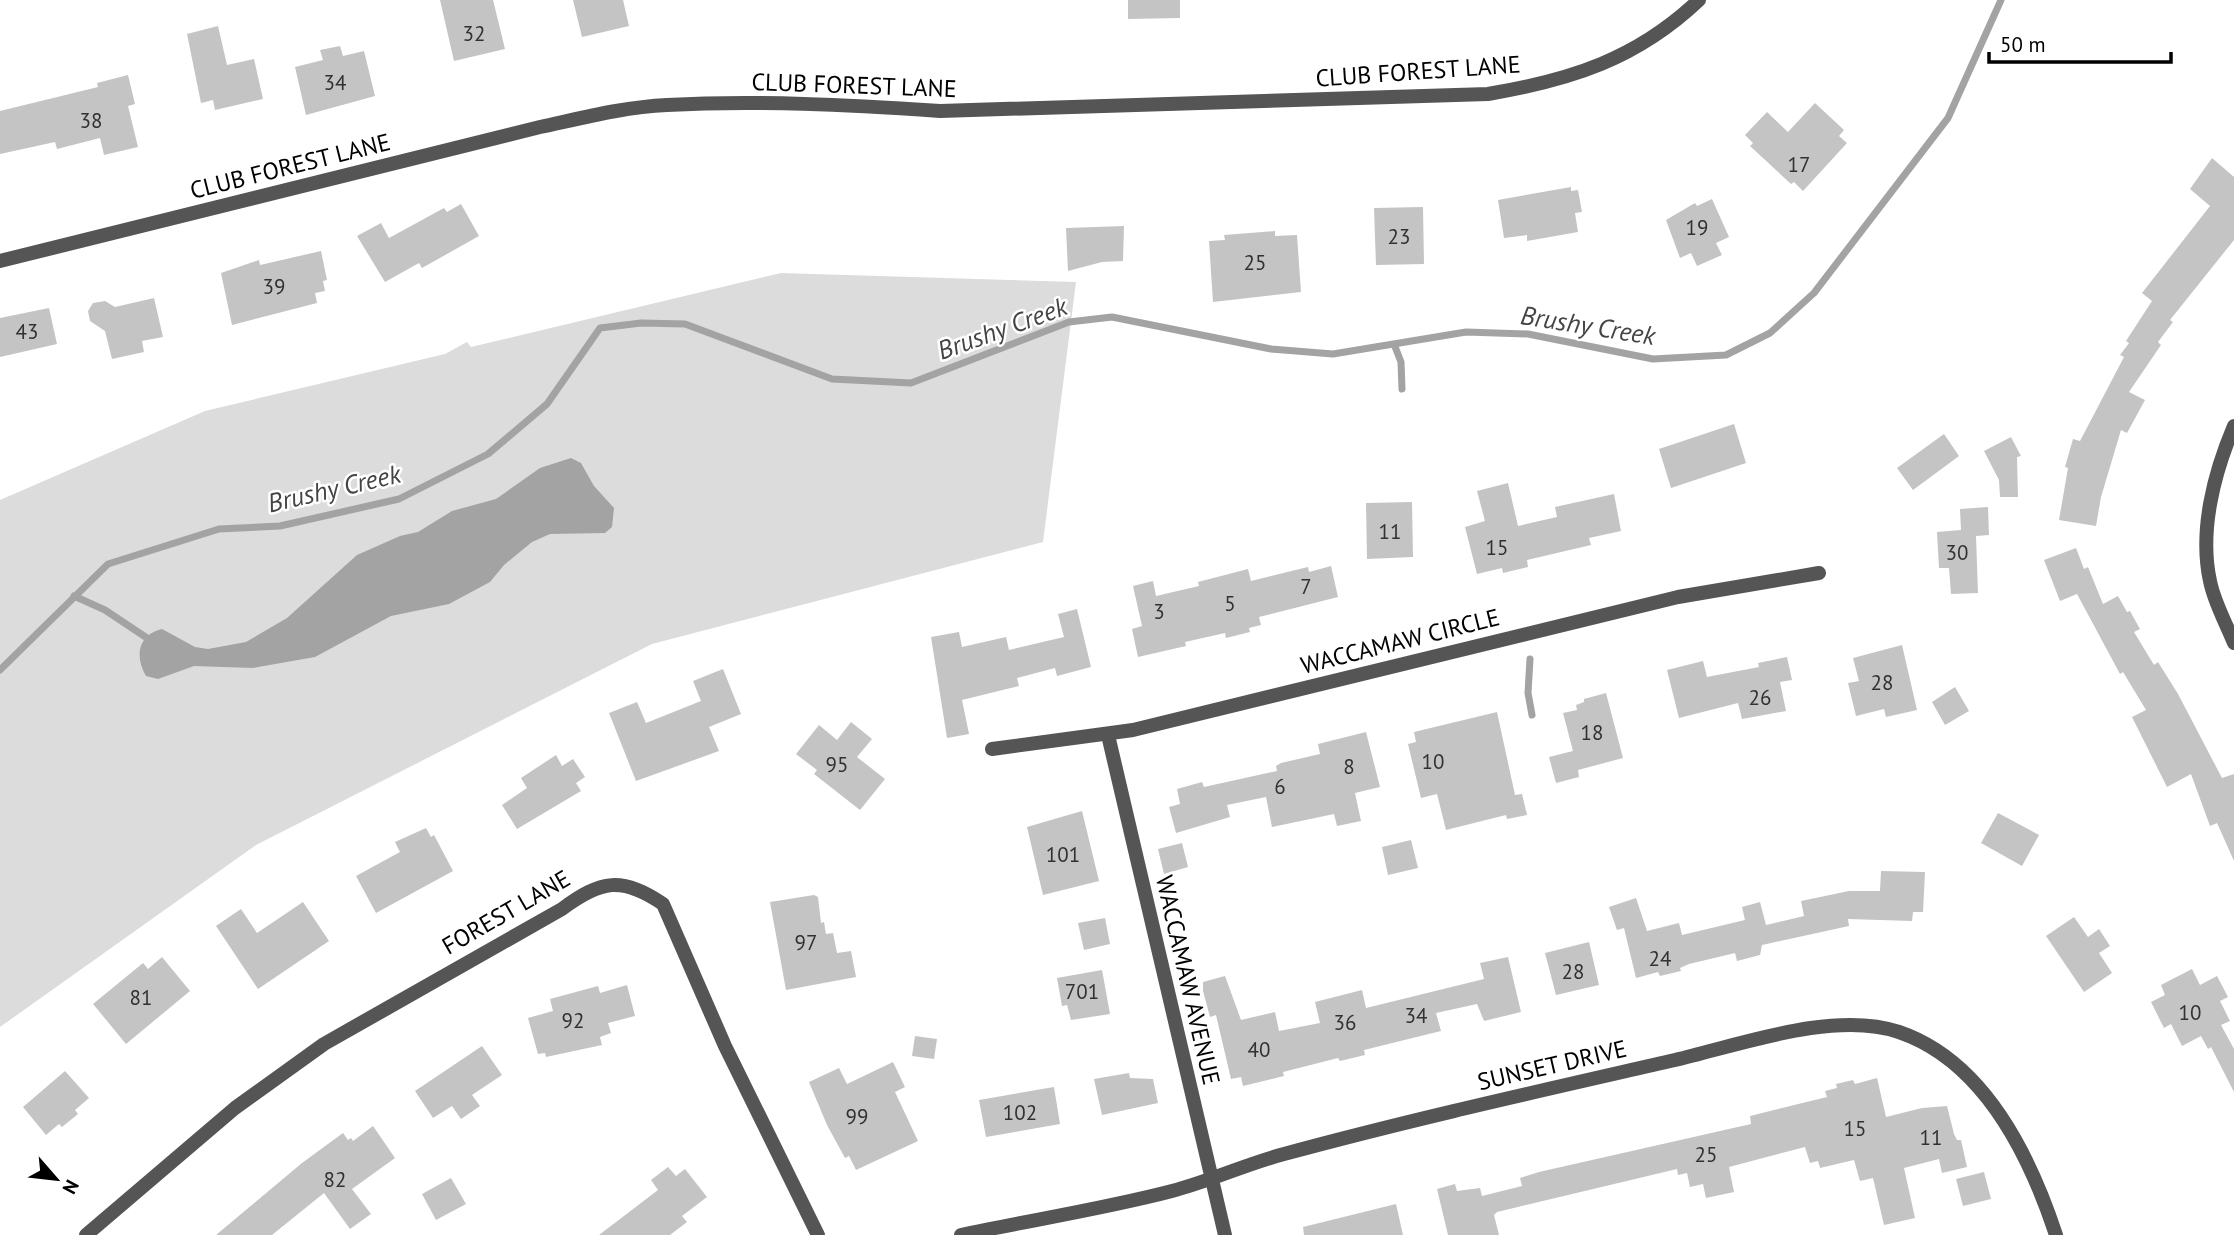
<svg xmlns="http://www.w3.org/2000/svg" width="2234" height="1235" font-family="'PT Sans',sans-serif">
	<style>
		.green { fill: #dcdcdc }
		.water { fill: #a3a3a3 }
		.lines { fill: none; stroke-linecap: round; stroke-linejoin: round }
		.stream { stroke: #a3a3a3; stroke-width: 7 }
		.building { fill: #c4c4c4 }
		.minor { stroke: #555; stroke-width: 14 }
		.labels { text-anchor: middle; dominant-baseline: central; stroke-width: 5; stroke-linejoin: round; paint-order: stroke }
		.number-label { font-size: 21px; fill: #313131 }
		.street-label { font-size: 24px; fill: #000; stroke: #fff }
		.water-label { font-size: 26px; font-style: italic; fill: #444; stroke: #fff }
	</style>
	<rect width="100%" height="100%" fill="#fff"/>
	<path class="green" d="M781 273 1076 282 1043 542 652 644 256 845 0 1027V500L205 411 445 354 467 342 471 347Z"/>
	<path class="water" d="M571 458 581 463 594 486 614 508 612 527 605 533 550 534 532 542 504 565 490 582 449 604 391 616 315 657 253 668 194 666 158 679 146 676C135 658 137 635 162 629L195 647 208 649 246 642 287 618 357 555 400 536 418 532 452 511 496 499 540 468Z"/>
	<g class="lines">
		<path class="stream" d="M1394 344 1401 362 1402 389
			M74 596 105 610 147 638
			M1530 659 1528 693 1532 715
			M0 670 108 564 219 529 280 526 399 499 488 454 547 404 600 328 641 323 685 324 832 379 911 383 1069 322 1112 317 1271 349 1333 354 1466 332 1528 334 1653 359 1726 355 1770 333 1814 293 1948 118 2001 0"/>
	</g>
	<path class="building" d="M440 0H493L505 49 454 61Z
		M573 0H623L629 26 582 37Z
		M1128 0H1180V18L1128 19Z
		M218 26 227 65 254 59 263 99 215 110 213 100 201 103 187 34Z
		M340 46 343 56 364 51 375 96 306 115 295 67 323 60 320 50Z
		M128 75 135 104 128 106 138 147 104 155 100 138 57 149 55 142 0 154V111L98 87 97 83Z
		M1815 103 1844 130 1839 136 1847 143 1803 191 1794 182 1791 184 1750 146 1753 143 1745 135 1767 112 1788 132Z
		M2212 158 2234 177V240L2170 320 2173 322 2158 342 2161 345 2129 392 2145 400 2127 433 2121 430 2101 497 2096 526 2059 520 2068 468 2065 467 2073 439 2080 441 2124 357 2120 355 2129 343 2126 341 2152 301 2142 293 2210 206 2190 189Z
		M1571 187V191L1578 190 1582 212 1575 213 1578 232 1527 241V235L1504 238 1498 200Z
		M1712 199 1729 237 1716 243 1722 255 1697 266 1691 253 1680 258 1666 220 1695 203 1697 206Z
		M461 204 479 236 422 268 419 263 385 282 357 236 381 223 389 238 444 208 447 212Z
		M1423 207 1424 264 1376 265 1374 208Z
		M1124 226 1123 261 1102 262 1068 271 1066 228Z
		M1275 231V236L1297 235 1301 292 1213 302 1209 241 1225 240 1224 235Z
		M321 251 327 280 323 281 325 291 315 293 317 303 232 325 221 273 259 260 260 265Z
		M154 298 163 337 142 341 144 352 112 359 105 331 90 321 88 311 93 303 105 301 115 307Z
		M49 308 57 344 0 357V318Z
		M1734 424 1746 463 1671 488 1659 449Z
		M1944 434 1959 456 1913 490 1897 468Z
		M2011 437 2021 456 2017 457 2018 497H2000L1999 480 1984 451Z
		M1508 483 1518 526 1557 517 1555 507 1614 494 1621 531 1589 538 1591 545 1527 560 1528 567 1503 573 1502 568 1477 574 1465 527 1485 521 1477 491Z
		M1412 502 1413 557 1367 559 1366 503Z
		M1988 507 1989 535 1976 536 1978 593 1951 594 1949 568H1939L1937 532 1961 530 1960 509Z
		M2076 548 2084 569 2088 567 2103 604 2118 596 2127 612 2130 611 2140 629 2134 632 2154 665 2158 662 2178 694 2222 778 2234 774V861L2217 823 2210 826 2191 774 2167 787 2132 717 2146 710 2123 672 2120 674 2077 594 2060 601 2044 560Z
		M1331 566 1338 597 1259 617 1261 625 1249 628 1250 632 1226 638 1225 633 1185 642 1186 646 1138 657 1132 629 1142 626 1133 586 1153 581 1156 596 1199 586 1198 582 1248 569 1251 581 1308 567 1309 572Z
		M1077 609 1091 667 1057 676 1055 668 1017 678 1019 686 962 700 969 734 947 738 931 637 959 632 962 647 1006 637 1009 650 1064 637 1058 614Z
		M1902 645 1917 710 1886 717 1884 709 1856 716 1848 683 1859 681 1853 658Z
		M1787 657 1792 680 1780 682 1786 711 1742 719 1738 703 1679 718 1667 670 1703 661 1707 677 1759 667 1758 663Z
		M723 669 741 714 709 727 719 751 636 781 609 713 637 702 646 723 701 701 693 681Z
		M1955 687 1969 711 1945 725 1932 702Z
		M1606 693 1623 758 1578 770 1579 777 1556 783 1549 757 1573 751 1563 713 1577 710 1576 705 1584 702V699Z
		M1497 712 1515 795 1522 794 1527 815 1507 819 1506 815 1446 830 1437 794 1421 798 1408 744 1416 742 1414 732Z
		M851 722 872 739 857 757 885 779 860 810 814 774 817 770 796 754 819 725 837 740Z
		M1366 732 1380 787 1355 793 1361 821 1337 826 1334 814 1272 827 1266 797 1227 805 1230 817 1176 833 1169 807 1180 804 1177 789 1202 782 1204 787 1277 771 1276 766 1281 763 1320 754 1318 744Z
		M556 755 562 766 573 759 585 777 576 783 581 791 517 829 502 805 527 788 521 778Z
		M1082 811 1099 881 1043 895 1027 827Z
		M1998 813 2039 835 2022 866 1981 843Z
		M426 828 431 837 434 835 453 871 376 913 356 876 400 852 395 842Z
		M1411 840 1418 868 1388 875 1382 847Z
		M1182 843 1188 867 1164 874 1158 849Z
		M1881 871 1925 872 1923 912H1913L1912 921 1848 919 1849 926 1762 945 1760 955 1737 961 1735 953 1689 964 1680 968 1681 971 1660 976 1658 972 1636 978 1624 928 1617 930 1609 907 1636 898 1647 931 1679 923 1682 935 1745 920 1742 907 1760 902 1766 925 1804 916 1801 901 1849 891H1880Z
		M814 895 818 897 821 923 824 922 826 934 833 933 837 953 851 951 856 977 786 990 770 902Z
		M303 902 329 941 258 989 216 926 241 909 257 933Z
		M2074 917 2088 937 2099 929 2110 946 2099 953 2112 973 2084 992 2046 936Z
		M1105 918 1110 944 1084 950 1078 923Z
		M1589 942 1599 985 1556 995 1545 953Z
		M162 957 190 991 126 1044 93 1004 143 963 148 969Z
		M1508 957 1521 1012 1484 1021 1477 1004 1436 1013 1441 1031 1364 1050 1365 1055 1340 1061 1338 1058 1283 1072 1284 1076 1243 1086 1241 1077 1231 1079 1216 1015 1210 1017 1203 991V982L1225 976 1241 1020 1275 1012 1279 1031 1320 1023 1315 1002 1362 990 1366 1008 1484 979 1480 963Z
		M2192 969 2200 985 2217 976 2228 997 2220 1001 2230 1021 2221 1025 2234 1049V1092L2211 1047 2208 1049 2201 1036 2182 1046 2171 1024 2164 1028 2151 1002 2165 995 2161 985Z
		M1102 970 1110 1014 1071 1020 1067 1005 1062 1006 1057 978Z
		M627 985 635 1016 608 1023 611 1033 600 1037 602 1045 546 1057 545 1053 538 1054 528 1018 553 1011 550 999 598 986 600 993Z
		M915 1036 937 1039 934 1059 912 1056Z
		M482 1046 502 1075 472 1095 480 1106 461 1119 452 1106 433 1118 415 1091Z
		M893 1062 905 1087 895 1092 918 1141 856 1170 849 1156 845 1158 827 1125 809 1082 839 1068 847 1084Z
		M65 1071 89 1098 75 1110 78 1114 62 1127 59 1124 46 1135 23 1107Z
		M1129 1073 1130 1078 1153 1079 1158 1103 1102 1115 1094 1079Z
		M1877 1078 1886 1117 1922 1108 1947 1106 1954 1134 1957 1140H1961L1967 1167 1942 1173 1939 1159 1904 1168 1915 1218 1884 1225 1873 1178 1860 1181 1854 1160 1820 1168 1818 1161 1810 1163 1805 1147 1729 1167 1734 1192 1706 1198 1703 1184 1690 1187 1687 1173 1678 1175 1677 1169 1497 1212 1494 1215 1499 1235H1448L1437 1189 1455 1184 1457 1191 1480 1188 1482 1196 1522 1186 1520 1178 1539 1172 1751 1124 1750 1116 1827 1097 1825 1091 1837 1088 1836 1084 1853 1080 1855 1084Z
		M1054 1087 1060 1124 986 1137 979 1100Z
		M373 1126 395 1158 352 1189 371 1214 350 1229 324 1193 272 1235H216L302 1163 343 1133 348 1140 351 1138 353 1141Z
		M668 1167 676 1176 685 1169 707 1197 682 1216 687 1222 670 1235H599L658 1190 651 1180Z
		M1984 1172 1991 1199 1963 1206 1956 1179Z
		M451 1178 466 1204 436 1220 422 1194Z
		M1396 1204 1403 1235H1304L1303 1227Z"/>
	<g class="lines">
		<path class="minor" d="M0 261 540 127C582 118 624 107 667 105 757 100 850 105 940 111L1488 94C1571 80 1637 59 1699 0
			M2234 426C2214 473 2199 531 2210 581 2214 602 2226 623 2234 643
			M1108 735 1225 1235
			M992 749 1133 730 1678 597 1819 573
			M86 1235 235 1108 324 1044 562 909C601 880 622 876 663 904L725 1046 818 1235
			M961 1235C1031 1220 1103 1209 1172 1191 1210 1181 1246 1164 1284 1154 1413 1119 1544 1090 1675 1060 1740 1045 1834 1010 1899 1032 1984 1061 2030 1156 2056 1235"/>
	</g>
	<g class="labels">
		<g class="number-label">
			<text x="474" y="33">32</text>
			<text x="335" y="82">34</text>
			<text x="91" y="120">38</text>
			<text x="1799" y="164">17</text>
			<text x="1697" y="227">19</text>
			<text x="1399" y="236">23</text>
			<text x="1255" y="262">25</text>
			<text x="274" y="286">39</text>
			<text x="27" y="331">43</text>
			<text x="1390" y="531">11</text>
			<text x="1497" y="547">15</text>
			<text x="1957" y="552">30</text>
			<text x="1306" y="586">7</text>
			<text x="1230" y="603">5</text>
			<text x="1159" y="611">3</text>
			<text x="1882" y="682">28</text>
			<text x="1760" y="697">26</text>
			<text x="1592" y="732">18</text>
			<text x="1433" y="761">10</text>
			<text x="837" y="764">95</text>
			<text x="1349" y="766">8</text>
			<text x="1280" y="786">6</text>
			<text x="1063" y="854">101</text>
			<text x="806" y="942">97</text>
			<text x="1660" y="958">24</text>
			<text x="1573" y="971">28</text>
			<text x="1082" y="991">701</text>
			<text x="141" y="997">81</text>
			<text x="2190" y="1012">10</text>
			<text x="1416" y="1015">34</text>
			<text x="573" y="1020">92</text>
			<text x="1345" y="1022">36</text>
			<text x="1259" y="1049">40</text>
			<text x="1020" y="1112">102</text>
			<text x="857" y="1116">99</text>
			<text x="1855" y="1128">15</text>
			<text x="1931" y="1137">11</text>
			<text x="1706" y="1154">25</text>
			<text x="335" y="1179">82</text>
		</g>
		<g class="street-label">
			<text transform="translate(1418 71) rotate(-4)">CLUB FOREST LANE</text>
			<text transform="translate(854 85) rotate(2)">CLUB FOREST LANE</text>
			<text transform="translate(290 166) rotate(-14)">CLUB FOREST LANE</text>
			<text transform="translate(1400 641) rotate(-14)">WACCAMAW CIRCLE</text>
			<text transform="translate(506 912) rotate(-30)">FOREST LANE</text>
			<text transform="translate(1188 980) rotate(77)">WACCAMAW AVENUE</text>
			<text transform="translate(1552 1065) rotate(-13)">SUNSET DRIVE</text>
		</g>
		<g class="water-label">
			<text transform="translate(1588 325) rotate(9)">Brushy Creek</text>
			<text transform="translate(1002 328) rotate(-20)">Brushy Creek</text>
			<text transform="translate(334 488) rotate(-13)">Brushy Creek</text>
		</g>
	</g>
	<g transform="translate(56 1179) rotate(118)" stroke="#ffffff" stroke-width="5" paint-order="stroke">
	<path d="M0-5L12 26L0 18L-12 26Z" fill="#000000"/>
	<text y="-10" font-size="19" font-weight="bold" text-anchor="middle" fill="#000000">N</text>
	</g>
	<path d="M1989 52v10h182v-10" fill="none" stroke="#000000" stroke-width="3.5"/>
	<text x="2000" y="52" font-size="21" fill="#000000" stroke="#ffffff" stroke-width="5" paint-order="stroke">50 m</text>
</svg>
